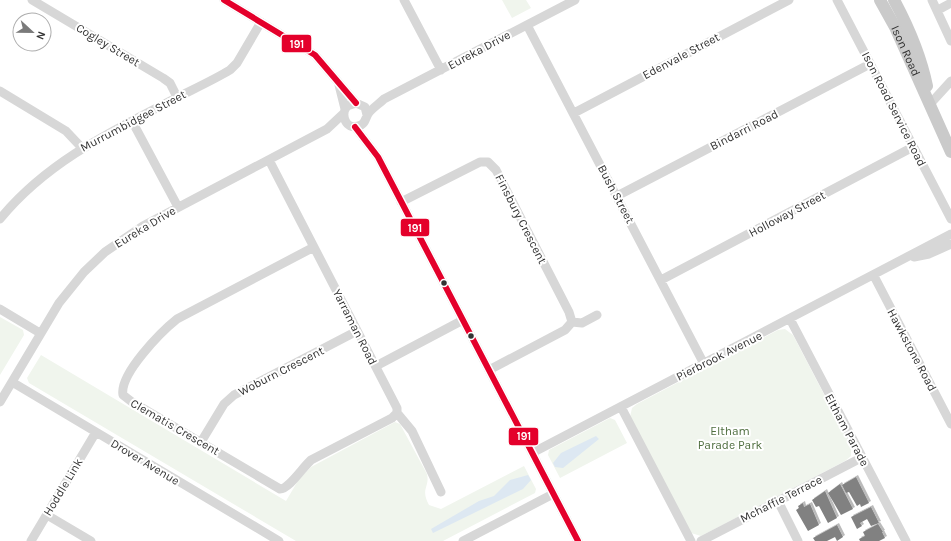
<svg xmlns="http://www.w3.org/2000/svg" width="951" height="541" font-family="Karla,sans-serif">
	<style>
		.green { fill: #f0f5ed }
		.water { fill: #dde8f2 }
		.building { fill: #818181; filter: url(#shadow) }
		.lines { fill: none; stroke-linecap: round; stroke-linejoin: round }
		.minor { stroke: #d7d7d7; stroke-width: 9 }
		.major { stroke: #cacaca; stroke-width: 12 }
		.bus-1-casing { stroke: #fff; stroke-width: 9 }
		.bus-1 { stroke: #e4002b; stroke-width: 6 }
		.bus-dot { fill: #333; stroke: #fff; stroke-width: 1.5 }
		.labels { text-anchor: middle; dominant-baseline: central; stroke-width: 4; stroke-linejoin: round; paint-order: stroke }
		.street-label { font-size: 12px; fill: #333; stroke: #fff }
		.park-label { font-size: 12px; fill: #506f40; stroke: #fff }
		.line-badge { stroke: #fff; stroke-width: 1.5 }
		.badge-label { font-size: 11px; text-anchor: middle; font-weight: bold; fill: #fff }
	</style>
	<defs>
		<filter id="shadow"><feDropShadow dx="2" dy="-2" stdDeviation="0" flood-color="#0004"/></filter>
	</defs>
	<rect width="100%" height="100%" fill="#fff"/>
	<path class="green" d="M502 0H526L531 8 512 18Z
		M0 317 23 330 24 335 0 375Z
		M785 329 793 335 851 446V456L845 461 701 536 691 533 630 417 632 408 637 404 778 330Z
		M41 355 286 501 299 479 311 467 395 422 400 424 427 474C430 488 420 488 429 505L441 509 524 466 536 489 535 493 443 541H296L29 383 27 378Z
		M610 418 615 420 627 443 560 478 548 455 549 450Z"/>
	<path class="water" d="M596 436 599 439 563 468 555 467 553 463 561 453Z
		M528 475 531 480 523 489 433 533 431 529 479 501 494 496 510 480Z"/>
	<path class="building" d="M856 477 869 503 861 507 860 504 857 506 849 492 846 493 842 485Z
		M840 484 853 509 841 515 828 493Z
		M825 491 837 518 828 523 819 506 816 507 812 500Z
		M803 503 804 507 810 504 819 525 808 531 796 510 799 508 798 506Z
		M871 507 879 523 871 526 867 519 860 523 862 526 857 529 851 517Z
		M878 524 883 532H882L885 538 879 541H860L859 539 865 536 863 532Z
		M837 525 843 537 837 541 835 537 827 541H815L813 538Z"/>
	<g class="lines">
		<path class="minor" d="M32 0 163 78 170 83 177 97
			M224 0 315 55 356 103
			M404 0 441 70
			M837 0 951 219
			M932 0 951 41
			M938 10 951 3
			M527 25 704 364
			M339 85 345 109
			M0 91 66 131 82 148
			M931 103 951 81
			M574 113 789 0
			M367 115 365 107 356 103 347 106C340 115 346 130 358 126 365 125 365 119 368 114 371 109 379 104 384 99L575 0
			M132 121 178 207
			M355 127 378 157 578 541
			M269 160 397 408V413L412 431 441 492
			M617 196 870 64
			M401 202 480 162H488L496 170 569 312 572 322 565 330 489 370
			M0 219C48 160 116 129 182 95 198 87 215 79 230 70L237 63 261 22
			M314 247 177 319C162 331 119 374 123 395L132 402 280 489C289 489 303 467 311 460L392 418 397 413
			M914 257 929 254 951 244
			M874 276 951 424
			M661 280 913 147
			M0 309 40 333
			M790 319 906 541
			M572 322 582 323 597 315
			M376 366 463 320
			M12 382 279 541
			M0 402 59 303 84 272 105 252 143 226 327 129 343 114
			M621 407 691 541
			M201 442 224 404 234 395 357 331
			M532 453 951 234
			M778 501 798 541
			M47 515 91 541
			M31 541 96 432
			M463 541 553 494
			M701 541 861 458"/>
		<g class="major">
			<path id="s1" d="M880 0 895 27 951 152"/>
			<path d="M894 0C908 26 921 57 927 86"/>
		</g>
		<defs>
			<path id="bus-1" d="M224 0 315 55 356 103
				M355 127 378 157 578 541"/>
		</defs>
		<use href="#bus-1" class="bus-1-casing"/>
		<use href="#bus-1" class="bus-1"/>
	</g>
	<g class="bus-dot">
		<circle cx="444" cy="283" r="3.5"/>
		<circle cx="471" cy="336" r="3.5"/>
	</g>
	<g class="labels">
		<g class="street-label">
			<text transform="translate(108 45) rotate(31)">Cogley Street</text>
			<text transform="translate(479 50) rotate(-28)">Eureka Drive</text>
			<text stroke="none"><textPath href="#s1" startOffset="57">Ison Road</textPath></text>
			<text transform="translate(681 56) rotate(-28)">Edenvale Street</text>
			<text transform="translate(894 109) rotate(63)">Ison Road Service Road</text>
			<text transform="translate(133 121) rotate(-28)">Murrumbidgee Street</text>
			<text transform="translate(744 130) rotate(-27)">Bindarri Road</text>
			<text transform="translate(616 194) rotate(62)">Bush Street</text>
			<text transform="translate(787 214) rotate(-28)">Holloway Street</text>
			<text transform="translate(521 219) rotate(63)">Finsbury Crescent</text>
			<text transform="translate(145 227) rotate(-31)">Eureka Drive</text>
			<text transform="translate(355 327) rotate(63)">Yarraman Road</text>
			<text transform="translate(912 350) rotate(62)">Hawkstone Road</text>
			<text transform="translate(719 356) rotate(-27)">Pierbrook Avenue</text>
			<text transform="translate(281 371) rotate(-27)">Woburn Crescent</text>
			<text transform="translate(175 427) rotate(30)">Clematis Crescent</text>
			<text transform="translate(847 430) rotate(62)">Eltham Parade</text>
			<text transform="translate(145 462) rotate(31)">Drover Avenue</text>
			<text transform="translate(63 487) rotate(-59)">Hoddle Link</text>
			<text transform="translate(781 499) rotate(-27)">Mchaffie Terrace</text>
		</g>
		<g class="park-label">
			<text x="730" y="431">Eltham<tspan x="730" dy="14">Parade Park</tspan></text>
		</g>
	</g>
	<g class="line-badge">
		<rect x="281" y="34" width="31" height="19" rx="4" fill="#e4002b"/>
		<rect x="400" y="218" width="30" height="19" rx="4" fill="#e4002b"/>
		<rect x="508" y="427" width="31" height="19" rx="4" fill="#e4002b"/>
	</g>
	<g class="badge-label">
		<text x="297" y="48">191</text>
		<text x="415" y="232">191</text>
		<text x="524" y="440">191</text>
	</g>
	<g transform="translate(32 32) rotate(112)"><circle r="19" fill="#ffffff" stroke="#adadad"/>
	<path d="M0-3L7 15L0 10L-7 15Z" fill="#7a7a7a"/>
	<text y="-6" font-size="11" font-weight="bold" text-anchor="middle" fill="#333333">N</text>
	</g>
</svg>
